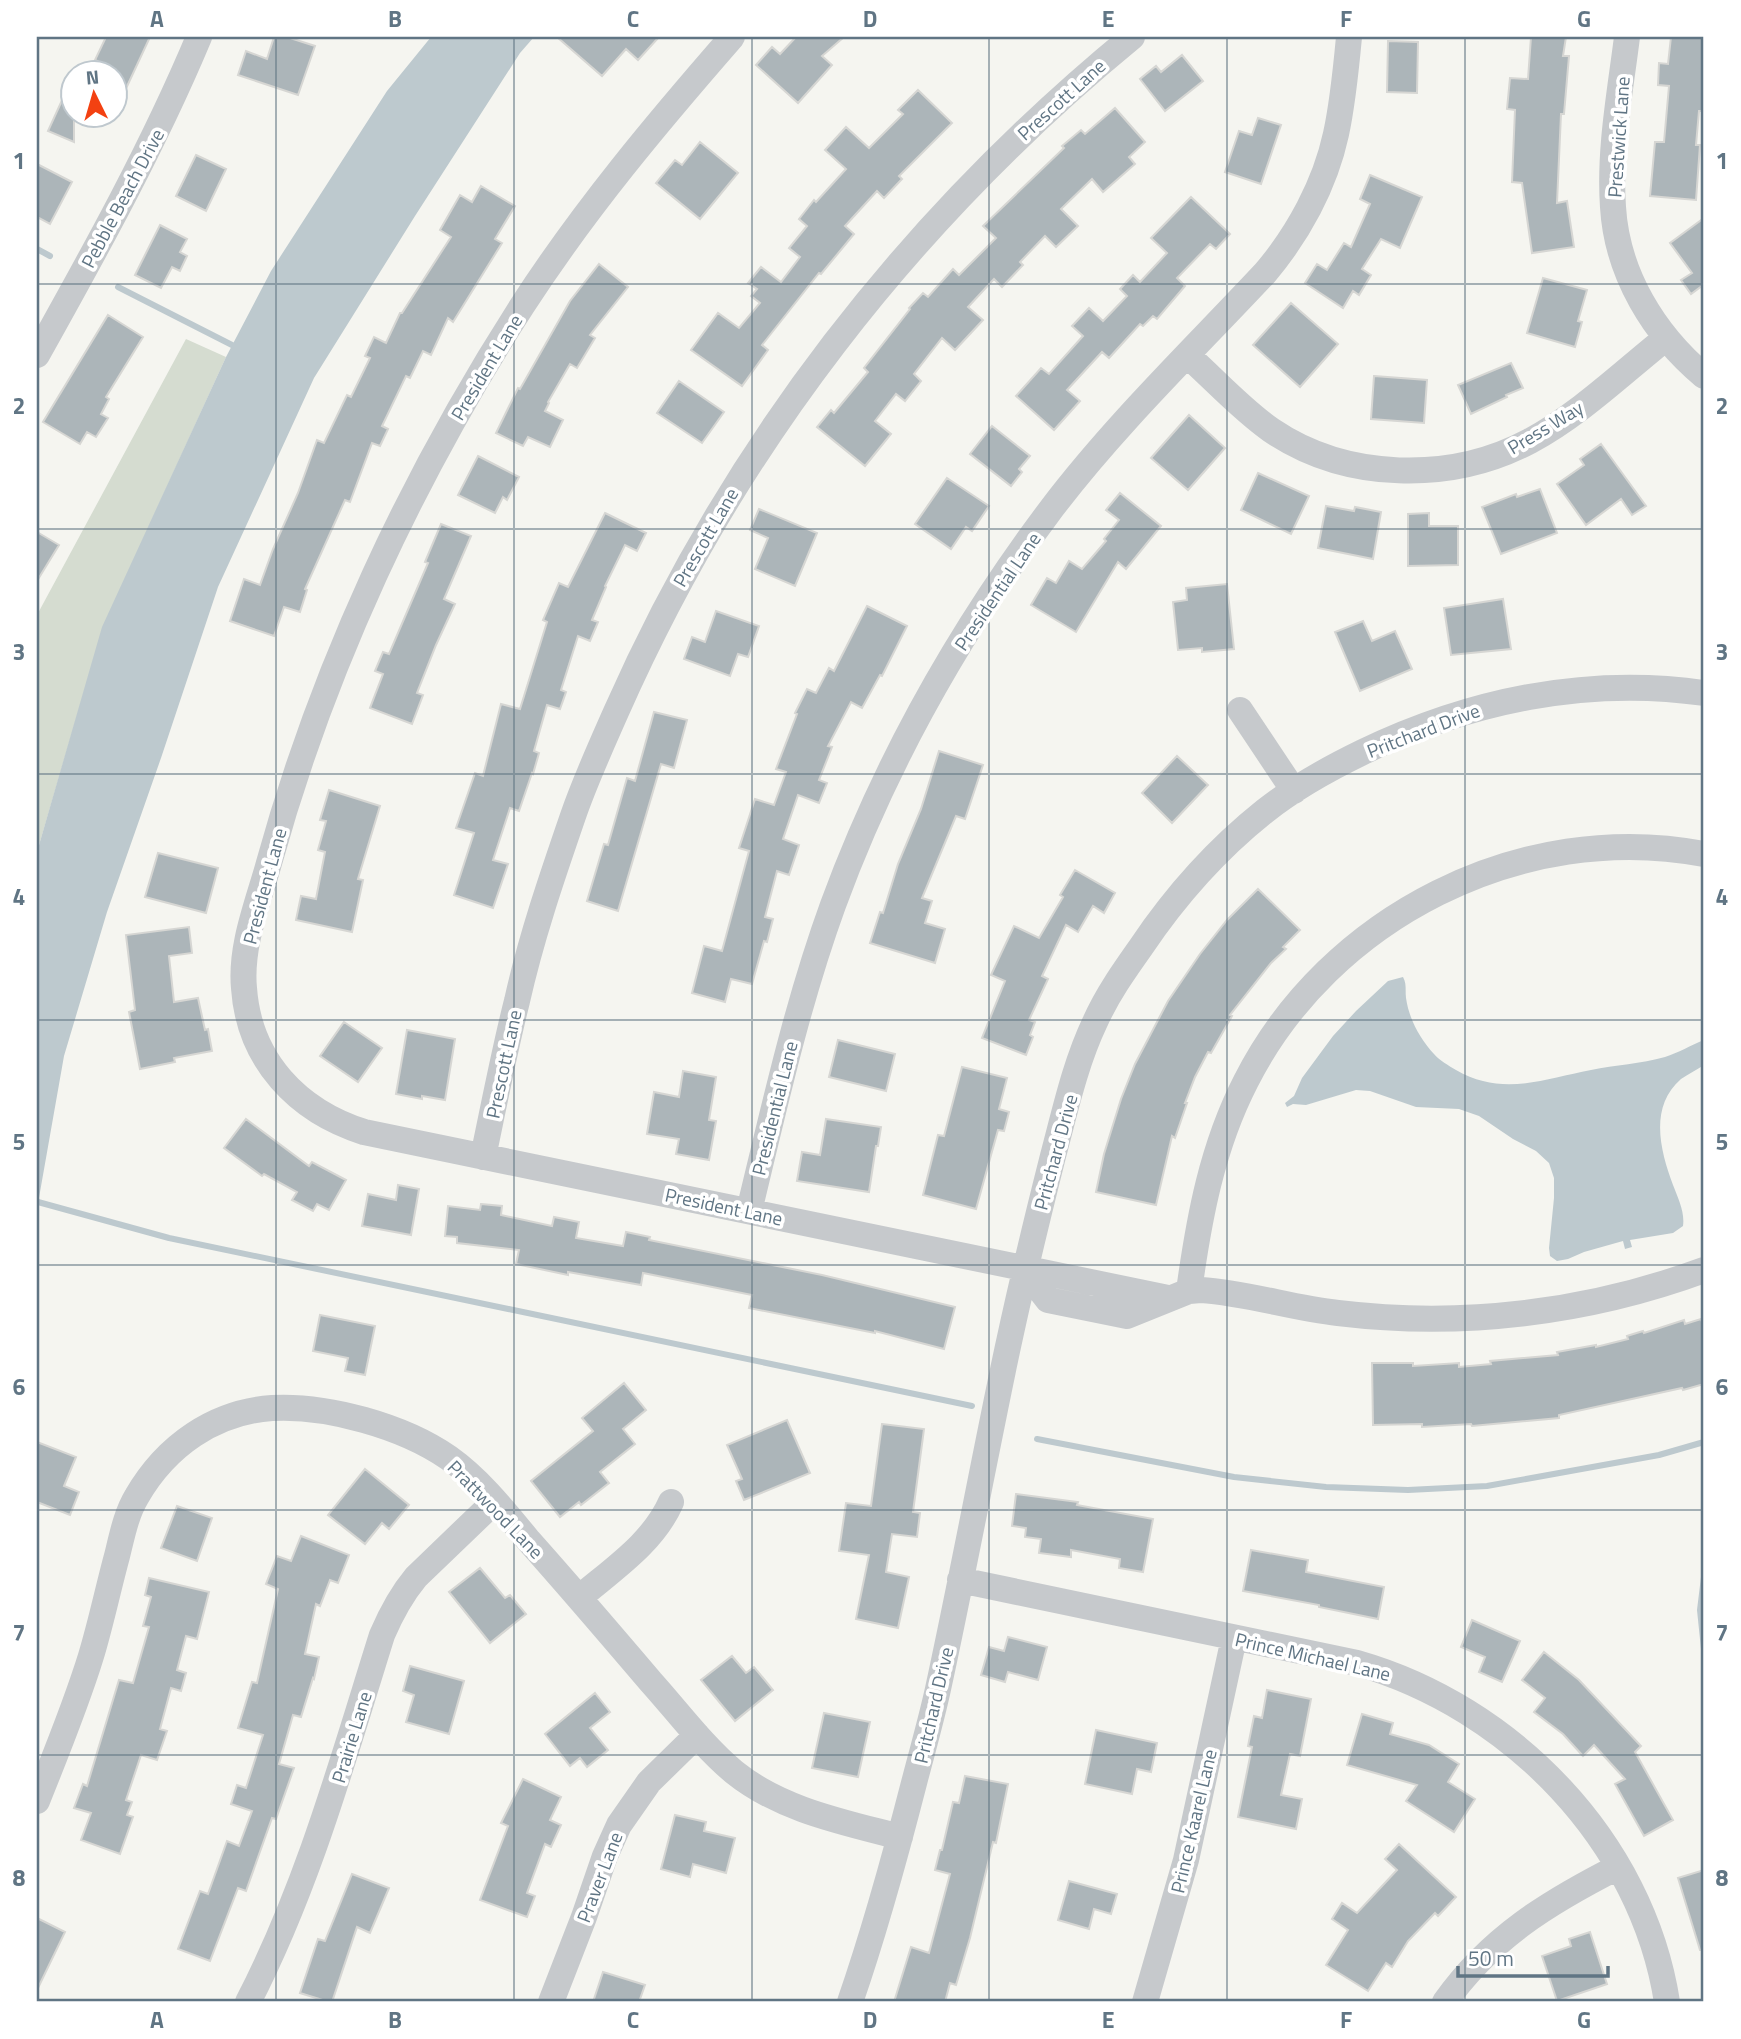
<svg xmlns="http://www.w3.org/2000/svg" width="1741" height="2039" font-family="'Titillium Web',sans-serif">
	<style>
		.green { fill: #d5dcd0 }
		.water { fill: #bdc9ce }
		.lines { fill: none; stroke-linecap: round; stroke-linejoin: round }
		.stream { stroke: #bdc9ce; stroke-width: 6 }
		.building { fill: #acb5b9; stroke: #d6d6d3; stroke-width: 2 }
		.minor { stroke: #c6c9cc; stroke-width: 26 }
		.grid { fill: none; stroke: #607584; stroke-width: 2; stroke-opacity: 0.55 }
		.labels { text-anchor: middle; dominant-baseline: central; stroke-width: 7; stroke-linejoin: round; paint-order: stroke }
		.street-label { font-size: 19px; fill: #607584; stroke: #fff }
		.neatline { fill: none; stroke: #607584; stroke-width: 2.5 }
		.grid-label { font-size: 23px; text-anchor: middle; font-weight: bold; fill: #607584 }
	</style>
	<rect width="100%" height="100%" fill="#f5f5f0"/>
	<path class="green" d="M186 339 226 357 103 627 37 852V615Z"/>
	<path class="water" d="M431 37H534L520 53 415 216 314 378 218 587 161 758 107 912 64 1056 37 1209V852L102 627 226 357 271 271 387 91Z
		M1403 977C1407 984 1405 990 1406 998 1409 1019 1420 1039 1434 1054 1440 1061 1448 1065 1456 1070 1503 1097 1543 1079 1591 1070 1615 1065 1641 1064 1665 1057 1678 1053 1691 1045 1704 1040V1065C1697 1070 1688 1074 1681 1079 1649 1107 1660 1150 1673 1185 1678 1198 1685 1212 1683 1226L1673 1233 1630 1240 1632 1247 1625 1249 1623 1241 1584 1252 1568 1259 1557 1261 1550 1256 1549 1248 1554 1198V1178L1549 1163 1536 1151 1513 1139 1479 1116 1459 1109 1416 1107 1370 1091 1356 1090 1306 1105 1293 1104 1287 1107 1285 1103 1294 1096 1302 1078 1333 1036 1356 1011 1388 981Z"/>
	<g class="lines">
		<path class="stream" d="M37 249 50 256
			M118 287 232 345
			M38 1202 169 1238 972 1406
			M1037 1439 1234 1477 1326 1487 1408 1490 1487 1486 1659 1455 1704 1442
			M1704 1577 1700 1610 1704 1649"/>
	</g>
	<path class="building" d="M106 37H150L116 110V70L95 60Z
		M274 37H287L315 46 298 95 238 75 246 51 267 59Z
		M557 37H659L638 60 626 49 602 76Z
		M796 37H844L822 56 832 65 798 103 756 65 772 47 780 54Z
		M1531 37H1566L1563 56H1569L1564 114H1561L1557 203 1567 201 1574 247 1532 253 1522 183 1512 182 1515 110 1507 109 1510 78 1528 79Z
		M1671 37H1704V83L1702 111H1699L1696 145H1700L1696 200 1650 196 1655 142H1664L1669 86 1658 85 1659 63 1668 64Z
		M1388 41 1418 42 1417 93 1387 92Z
		M1182 55 1203 81 1165 111 1140 79 1156 66 1161 72Z
		M74 74V142L48 131Z
		M918 90 952 123 899 176 902 179 884 198 877 191 845 226 854 234 821 274 819 273 762 345 768 350 742 386 691 350 718 313 739 328 760 303 751 296 757 289 748 283 761 267 781 282 800 257 789 248 807 226 799 219 814 200 816 202 846 169 825 150 846 127 869 148 903 114 898 110Z
		M1115 108 1145 142 1129 157 1135 164 1103 192 1092 179 1061 209 1078 226 1056 247 1045 236 1020 262 1023 265 1002 287 994 279 968 307 983 320 955 350 942 338 914 374 921 381 905 401 896 394 875 421 891 434 865 466 817 427 831 410 834 413 868 372 864 368 910 309 909 308 923 293 928 297 953 269 959 275 996 238 983 226 1064 148 1062 146 1081 130 1085 134Z
		M1258 118 1281 125 1261 184 1225 172 1239 131 1252 135Z
		M700 142 738 173 700 219 656 183 675 160 682 165Z
		M196 155 226 169 206 211 176 196Z
		M37 164 72 182 50 224 37 217Z
		M1370 175 1422 197 1400 248 1381 239 1362 269 1371 275 1359 295 1353 291 1343 308 1305 283 1317 264 1327 270 1344 243 1351 247 1370 204 1360 199Z
		M481 186 515 206 495 239 502 243 453 322 448 318 431 355 423 351 410 378 406 376 382 426 388 429 380 446 372 443 350 502 345 500 305 589 307 590 300 612 284 607 274 636 230 621 244 579 260 585 273 549 298 493 317 440 324 443 347 395 351 397 370 358 365 356 374 337 386 343 400 313H402L451 237 440 230 460 195 472 202Z
		M1191 197 1230 234 1216 249 1210 244 1177 278 1185 286 1157 319 1153 316 1143 326 1140 324 1109 358 1102 352 1067 390 1080 401 1054 430 1016 396 1041 368 1049 374 1083 336 1072 326 1089 308 1103 321 1127 296 1120 289 1133 275 1140 282 1167 253 1151 238Z
		M1704 218V289L1702 286 1691 294 1681 280 1692 273 1670 243Z
		M160 225 187 239 180 252 187 256 180 271 172 267 161 288 135 275Z
		M599 264 628 287 590 335 595 338 577 368 570 364 548 402 549 403 545 411 563 420 550 447 528 437 523 446 496 433 518 388 520 389 570 301Z
		M1543 278 1587 290 1578 321 1582 322 1575 347 1527 333Z
		M1291 303 1338 344 1300 387 1253 345Z
		M108 315 143 337 106 397 109 399 101 414 108 418 96 437 87 432 80 444 43 422Z
		M1511 363 1523 388 1506 395 1507 397 1471 414 1458 385Z
		M1374 376 1427 380 1424 423 1371 419Z
		M679 381 724 412 702 443 657 413Z
		M1189 415 1225 448 1188 490 1151 458Z
		M992 426 1030 456 1019 469 1022 472 1011 486 970 454Z
		M1601 444 1646 506 1632 515 1621 499 1586 525 1557 484 1584 465 1580 459Z
		M478 456 519 477 507 500 503 497 495 513 458 495Z
		M1258 473 1309 496 1291 534 1241 510Z
		M947 478 989 506 972 531 966 527 951 549 915 524Z
		M1540 489 1557 533 1501 554 1482 507 1516 494 1517 497Z
		M1120 493 1161 526 1126 569 1118 562 1076 632 1031 605 1047 578 1056 583 1069 561 1082 569 1106 541 1104 539 1119 520 1106 510Z
		M1326 506 1354 511 1355 507 1381 512 1373 559 1318 548Z
		M759 509 817 533 795 586 755 569 768 538 750 530Z
		M605 513 646 533 637 551 625 545 605 586 606 587 592 620 598 622 590 641 578 636 561 690 566 692 560 709 547 705 534 751 539 753 533 774 532 773 519 811 510 808 493 860 508 864 493 908 454 895 474 833 456 828 475 773 483 776 501 704 520 709 547 622 543 620 559 583 568 587Z
		M1429 513V526H1458V565L1408 566V514Z
		M441 524 471 536 444 599 455 604 436 645 417 693 423 695 412 724 370 708 383 674 375 671 383 652 389 654 428 563 425 562Z
		M37 532 59 545 37 581Z
		M1227 584 1234 649 1202 652V648L1178 650 1173 602 1187 600 1186 588Z
		M1503 599 1511 649 1451 655 1444 608Z
		M867 606 907 626 882 676 880 675 862 708 851 702 828 746 832 747 819 780 827 783 819 803 798 795 783 839 799 845 789 875 777 871 765 917 773 919 767 942 764 941 752 984 731 979 725 1002 692 993 704 946 722 951 749 851 739 848 755 799 774 805 786 772 776 769 797 714 795 713 807 689 816 693 829 668 834 671Z
		M716 611 759 626 748 657 738 654 730 676 684 659 692 637 705 642Z
		M1363 621 1372 641 1395 631 1412 669 1360 691 1335 632Z
		M654 712 687 720 674 768 661 764 618 911 587 901 604 844 608 845 627 778 635 781Z
		M939 751 983 765 965 819 956 816 922 898 932 901 925 923 945 929 935 963 870 943 880 912 883 913 898 864 921 809Z
		M1177 756 1208 785 1172 823 1142 793Z
		M329 790 380 806 358 879 363 880 352 932 296 920 301 896 316 899 325 852 318 850 326 821 320 820Z
		M158 853 218 868 206 913 145 897Z
		M1075 870 1115 893 1104 913 1093 906 1078 932 1066 925 1042 976 1048 979 1029 1020 1035 1022 1030 1035 1033 1037 1026 1055 982 1038 1005 981 991 975 1014 926 1039 938 1063 897 1060 895Z
		M1258 889 1300 930 1283 947 1286 949 1271 963 1230 1015 1232 1016 1211 1053 1208 1052 1195 1077 1185 1103H1187L1175 1138 1172 1136 1156 1205 1096 1192 1104 1154 1121 1099 1135 1064 1168 1001 1200 954 1227 920Z
		M189 927 192 953 169 956 174 1002 198 998 205 1030 208 1029 212 1051 174 1058 175 1062 140 1069 129 1012 135 1010 126 935Z
		M344 1022 382 1048 358 1082 320 1056Z
		M407 1030 455 1039 445 1100 422 1096V1099L396 1094Z
		M838 1040 895 1054 886 1091 829 1077Z
		M962 1067 1007 1078 999 1109 1009 1112 1004 1131 998 1130 976 1209 923 1195 938 1135 944 1136Z
		M683 1071 716 1077 709 1120 716 1121 709 1160 676 1154 679 1139 647 1134 654 1092 679 1097Z
		M246 1119 309 1166 312 1162 346 1180 329 1210 317 1204 313 1211 292 1200 297 1192 264 1174 262 1176 224 1148Z
		M826 1119 881 1127 878 1146H876L869 1192 797 1181 802 1152 820 1155Z
		M398 1185 419 1189 411 1235 362 1226 368 1194 396 1200Z
		M481 1204 502 1206 501 1215 552 1226 554 1217 579 1222 576 1238 623 1246 626 1232 650 1237 649 1240 822 1275 955 1307 944 1349 875 1331V1333L749 1308 752 1295 643 1273 641 1285 568 1272V1275L516 1264 519 1250 457 1243V1237L445 1236 448 1206 480 1210Z
		M320 1315 375 1326 365 1375 345 1371 348 1358 313 1351Z
		M1701 1319 1704 1328V1384L1683 1390 1682 1388 1559 1415V1418L1472 1426 1471 1424 1422 1427V1424L1373 1425 1372 1363H1413V1366L1459 1363V1367L1491 1364 1490 1361 1558 1355 1557 1352 1596 1345V1347L1628 1339 1627 1336 1643 1331 1644 1333 1684 1320 1685 1324Z
		M624 1383 646 1410 623 1429 635 1444 600 1472 609 1483 581 1505 579 1502 560 1517 531 1481 593 1431 582 1418Z
		M787 1420 810 1473 744 1500 736 1481 742 1479 727 1445Z
		M882 1424 924 1429 913 1512 920 1513 917 1537 892 1534 886 1572 909 1577 898 1628 856 1619 869 1555 839 1551 846 1503 871 1506Z
		M37 1442 76 1457 64 1486 79 1492 70 1515 37 1502Z
		M365 1469 409 1505 389 1529 382 1523 365 1544 328 1515Z
		M1016 1494 1078 1502 1077 1505 1153 1519 1143 1572 1119 1568 1120 1559 1071 1550V1557L1039 1553 1041 1539 1025 1537 1026 1528 1012 1526Z
		M177 1506 212 1518 197 1561 161 1548Z
		M301 1536 349 1555 338 1583 330 1580 320 1606 316 1604 305 1654 319 1657 314 1679 313 1678 301 1717 293 1715 279 1764 294 1768 276 1819 272 1818 246 1891 238 1888 210 1961 178 1949 200 1891 208 1894 227 1841 239 1846 252 1811 231 1804 237 1785 246 1788 263 1735 238 1728 252 1682 257 1683 278 1589 266 1584 277 1556 291 1561Z
		M1251 1550 1308 1560 1306 1572 1384 1587 1378 1619 1319 1607V1605L1243 1591Z
		M480 1568 505 1598 510 1595 526 1614 490 1643 449 1592Z
		M149 1578 209 1592 197 1639 186 1636 177 1670 186 1673 181 1691 171 1688 160 1729 167 1731 157 1760 141 1755 126 1800 132 1802 127 1815 133 1817 120 1854 81 1840 91 1813 74 1808 83 1784 87 1786 119 1680 133 1683 149 1627 143 1626 151 1597 145 1595Z
		M1472 1620 1520 1641 1502 1682 1479 1672 1485 1657 1461 1647Z
		M1008 1637 1047 1647 1038 1680 1008 1672 1005 1682 981 1675 989 1647 1004 1651Z
		M1544 1652 1579 1680 1641 1746 1635 1752 1673 1820 1644 1836 1615 1784 1625 1779 1594 1745 1583 1756 1563 1734 1534 1712 1545 1698 1522 1680Z
		M732 1656 746 1673 754 1667 773 1690 735 1721 701 1680Z
		M410 1666 464 1681 449 1734 406 1722 414 1695 403 1691Z
		M1267 1690 1311 1699 1300 1756 1290 1754 1281 1795 1302 1799 1296 1829 1238 1817 1252 1747 1248 1746 1254 1716 1262 1718Z
		M595 1693 610 1712 590 1728 608 1750 587 1767 580 1758 570 1766 545 1734Z
		M824 1713 870 1722 858 1777 812 1768Z
		M1362 1714 1393 1723 1390 1734 1429 1745 1459 1764 1448 1782 1475 1799 1454 1832 1406 1801 1417 1785 1347 1765Z
		M1096 1730 1157 1743 1151 1772 1137 1769 1132 1794 1085 1784Z
		M965 1776 1008 1784 996 1843 993 1842 970 1938 956 1985 950 1983 945 2002H894L911 1947 929 1953 950 1874 935 1870 940 1850H942L953 1802 959 1803Z
		M523 1779 561 1797 550 1820 561 1825 551 1847 545 1844 527 1893 535 1896 527 1917 480 1900 508 1826 501 1823Z
		M675 1815 706 1822 704 1831 735 1838 726 1873 693 1864 690 1877 661 1869Z
		M1399 1844 1456 1897 1438 1916 1435 1913 1408 1941 1392 1967 1386 1963 1368 1991 1326 1965 1348 1930 1332 1919 1342 1903 1357 1913 1397 1870 1385 1859Z
		M1704 1870V1950H1700L1678 1878Z
		M352 1874 389 1888 370 1933 357 1927 332 2002H329L300 1993 318 1939 325 1941Z
		M1069 1881 1117 1894 1111 1914 1094 1909 1089 1929 1058 1920Z
		M37 1918 65 1932 37 1990Z
		M1590 1932 1607 1984 1557 2001 1542 1956 1571 1946 1569 1939Z
		M603 1972 645 1985 639 2002H593Z"/>
	<g class="lines">
		<path class="minor" d="M732 37C657 123 584 210 522 306 412 477 323 667 269 863 258 903 240 946 244 988 249 1061 298 1111 364 1132L1168 1298
			M1627 37C1620 93 1609 150 1613 207 1617 274 1654 334 1704 376
			M37 355C95 251 153 147 199 37
			M1187 355C1215 380 1241 409 1271 430 1346 481 1451 483 1530 441 1580 414 1622 373 1666 338
			M1240 710 1294 791
			M483 1157C494 1105 504 1052 517 1001 531 938 552 877 573 816 585 781 601 746 616 712 733 447 909 220 1132 37
			M749 1211C774 1108 797 1004 833 905 885 763 961 629 1052 508 1116 424 1193 350 1265 273 1298 234 1325 185 1336 134 1343 102 1346 69 1349 37
			M1024 1269 1048 1300 1127 1316 1189 1291 1201 1290C1247 1293 1292 1308 1338 1313 1462 1328 1587 1313 1704 1270
			M1189 1291C1199 1218 1212 1147 1246 1081 1329 917 1522 819 1704 854
			M960 1580 1357 1663C1511 1707 1642 1841 1667 2002
			M579 1598C613 1569 653 1543 671 1502
			M37 1801C56 1753 76 1705 91 1656 101 1623 108 1589 117 1556 122 1536 126 1514 137 1496 166 1446 214 1412 272 1408 327 1405 403 1426 449 1458 480 1480 505 1512 529 1541 570 1587 611 1635 651 1682 678 1712 703 1746 734 1772 781 1810 843 1822 900 1837
			M248 2002C308 1886 343 1759 382 1635 391 1614 401 1595 416 1577L495 1501
			M551 2002 584 1917 605 1856 619 1825 649 1782 697 1735
			M850 2002C875 1930 895 1857 914 1783 922 1752 931 1721 938 1689 961 1583 981 1476 1003 1370 1018 1298 1035 1227 1053 1156 1065 1111 1075 1064 1095 1022 1107 995 1124 971 1141 947 1176 895 1216 850 1265 811 1295 787 1328 769 1363 752 1469 701 1586 676 1704 693
			M1145 2002 1186 1860 1234 1638
			M1445 2002C1490 1938 1549 1902 1618 1867"/>
	</g>
	<path class="grid" d="M276 37V2002M514 37V2002M752 37V2002M989 37V2002M1227 37V2002M1465 37V2002M37 284H1704M37 529H1704M37 774H1704M37 1020H1704M37 1265H1704M37 1510H1704M37 1755H1704"/>
	<g class="labels">
		<g class="street-label">
			<text transform="translate(1061 99) rotate(-42)">Prescott Lane</text>
			<text transform="translate(1618 137) rotate(-86)">Prestwick Lane</text>
			<text transform="translate(122 198) rotate(-62)">Pebble Beach Drive</text>
			<text transform="translate(486 367) rotate(-59)">President Lane</text>
			<text transform="translate(1545 427) rotate(-31)">Press Way</text>
			<text transform="translate(705 537) rotate(-60)">Prescott Lane</text>
			<text transform="translate(997 591) rotate(-56)">Presidential Lane</text>
			<text transform="translate(1423 730) rotate(-21)">Pritchard Drive</text>
			<text transform="translate(264 886) rotate(-75)">President Lane</text>
			<text transform="translate(503 1064) rotate(-78)">Prescott Lane</text>
			<text transform="translate(774 1108) rotate(-76)">Presidential Lane</text>
			<text transform="translate(1055 1152) rotate(-75)">Pritchard Drive</text>
			<text transform="translate(724 1206) rotate(12)">President Lane</text>
			<text transform="translate(496 1509) rotate(46)">Prattwood Lane</text>
			<text transform="translate(1313 1656) rotate(13)">Prince Michael Lane</text>
			<text transform="translate(933 1705) rotate(-77)">Pritchard Drive</text>
			<text transform="translate(351 1737) rotate(-73)">Prairie Lane</text>
			<text transform="translate(1193 1821) rotate(-77)">Prince Kaarel Lane</text>
			<text transform="translate(599 1877) rotate(-69)">Praver Lane</text>
		</g>
	</g>
	<rect width="1741" height="2039" fill="none" stroke="#ffffff" stroke-width="77"/>
	<g transform="translate(94 94) rotate(355)"><circle r="33" fill="#ffffff" stroke="#bfc8ce" stroke-width="2"/>
	<path d="M0-5L12 26L0 18L-12 26Z" fill="#f34111"/>
	<text y="-10" font-size="19" font-weight="bold" text-anchor="middle" fill="#607584">N</text>
	</g>
	<path d="M1458 1966v10h150v-10" fill="none" stroke="#607584" stroke-width="3.5"/>
	<text x="1468" y="1966" font-size="21" fill="#607584" stroke="#ffffff" stroke-width="5" paint-order="stroke">50 m</text>
	<rect x="38" y="38" width="1664" height="1962" class="neatline"/>
	<g class="grid-label">
		<text x="157" y="27">A</text>
		<text x="395" y="27">B</text>
		<text x="633" y="27">C</text>
		<text x="870" y="27">D</text>
		<text x="1108" y="27">E</text>
		<text x="1346" y="27">F</text>
		<text x="1584" y="27">G</text>
		<text x="19" y="169">1</text>
		<text x="1722" y="169">1</text>
		<text x="19" y="414">2</text>
		<text x="1722" y="414">2</text>
		<text x="19" y="660">3</text>
		<text x="1722" y="660">3</text>
		<text x="19" y="905">4</text>
		<text x="1722" y="905">4</text>
		<text x="19" y="1150">5</text>
		<text x="1722" y="1150">5</text>
		<text x="19" y="1395">6</text>
		<text x="1722" y="1395">6</text>
		<text x="19" y="1641">7</text>
		<text x="1722" y="1641">7</text>
		<text x="19" y="1886">8</text>
		<text x="1722" y="1886">8</text>
		<text x="157" y="2028">A</text>
		<text x="395" y="2028">B</text>
		<text x="633" y="2028">C</text>
		<text x="870" y="2028">D</text>
		<text x="1108" y="2028">E</text>
		<text x="1346" y="2028">F</text>
		<text x="1584" y="2028">G</text>
	</g>
</svg>
